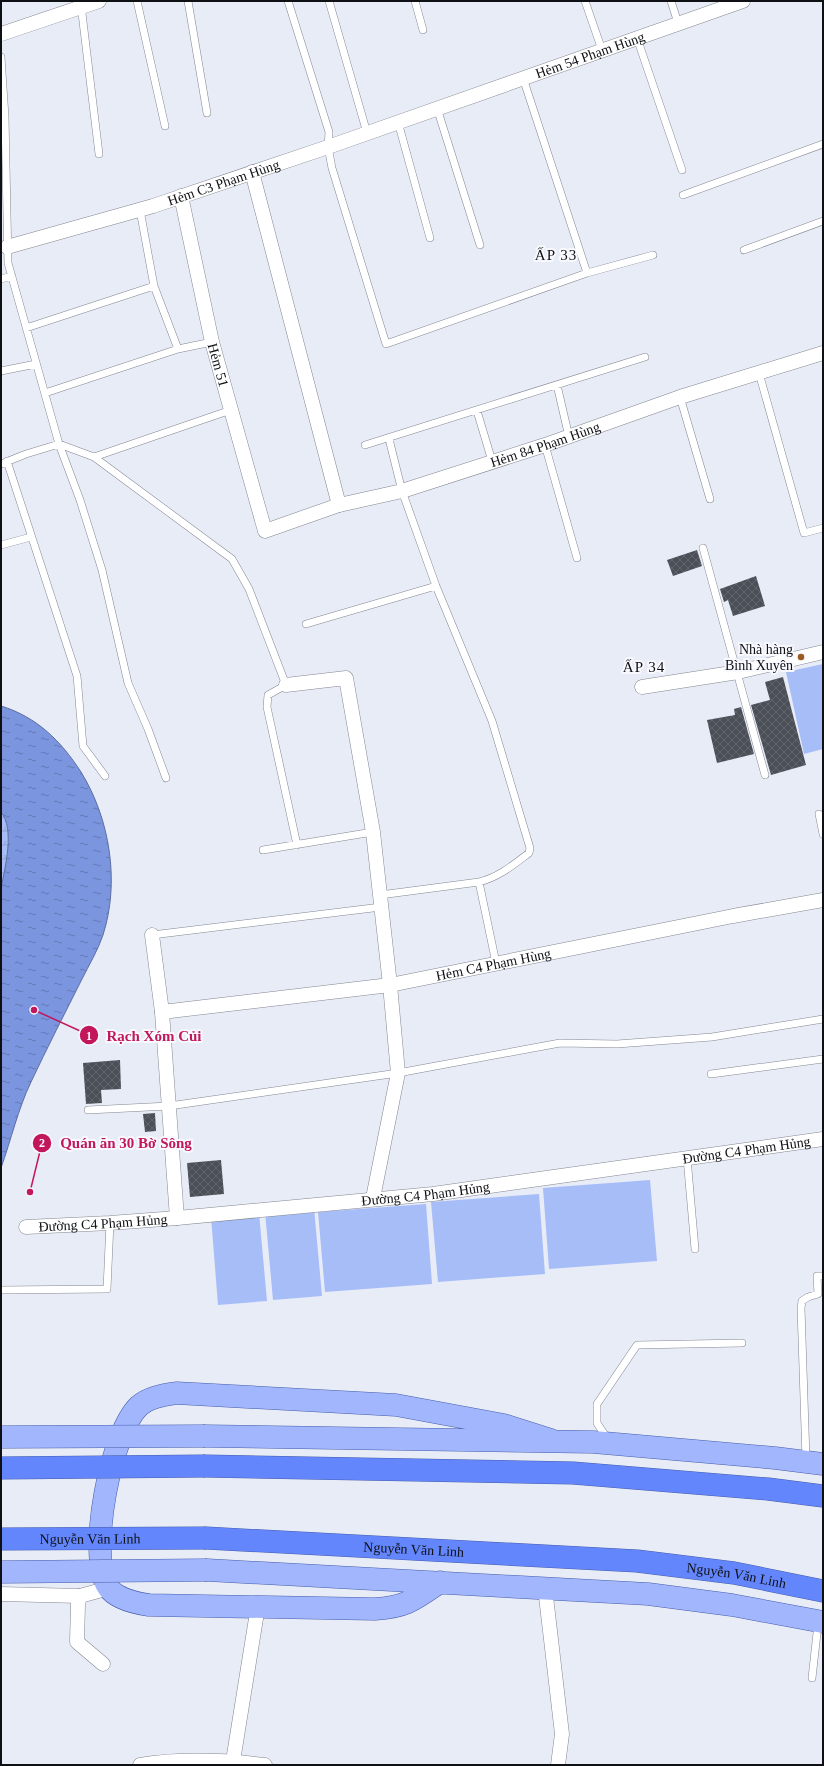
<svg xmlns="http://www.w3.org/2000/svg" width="824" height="1766" font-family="Georgia,serif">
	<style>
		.wetland { fill: url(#wetland-marsh) }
		.garden { fill: #a7bdf7 }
		.water { fill: url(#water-ripples); stroke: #5b6da2 }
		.building { fill: url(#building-cross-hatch) }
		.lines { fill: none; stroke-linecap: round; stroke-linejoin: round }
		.lane-casing { stroke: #838791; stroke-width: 8 }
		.street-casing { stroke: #838791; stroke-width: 15 }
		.primary-casing { stroke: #465dab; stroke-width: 23 }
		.highway-casing { stroke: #465dab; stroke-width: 23 }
		.lane { stroke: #fff; stroke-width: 7 }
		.street { stroke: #fff; stroke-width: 14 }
		.primary { stroke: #a1b6fd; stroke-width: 22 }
		.highway { stroke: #6386fc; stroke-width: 22 }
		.primary-bridge-casing { stroke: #465dab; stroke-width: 23; stroke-linecap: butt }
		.highway-bridge-casing { stroke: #465dab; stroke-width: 23; stroke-linecap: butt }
		.primary-bridge { stroke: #a1b6fd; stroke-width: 22 }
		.highway-bridge { stroke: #6386fc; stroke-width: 22 }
		.poi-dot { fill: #9b5c24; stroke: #f8f9fe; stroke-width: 1.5 }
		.labels { text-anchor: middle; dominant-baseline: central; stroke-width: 4; stroke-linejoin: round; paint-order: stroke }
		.street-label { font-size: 14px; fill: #0f1014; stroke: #f8f9fe }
		.poi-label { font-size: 14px; fill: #0f1014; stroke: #f8f9fe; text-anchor: end }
		.neighbourhood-label { font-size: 15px; letter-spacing: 1px; fill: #0f1014; stroke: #f8f9fe }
		.leader { fill: none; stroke: #c2185b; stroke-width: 1.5 }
		.callout-dot { fill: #c2185b; stroke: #f8f9fe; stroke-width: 1.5 }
		.mark-label { font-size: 12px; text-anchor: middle; font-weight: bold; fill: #fff }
		.callout-label { font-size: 15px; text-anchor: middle; font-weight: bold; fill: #c2185b; stroke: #f8f9fe; stroke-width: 4; stroke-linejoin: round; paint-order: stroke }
	</style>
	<defs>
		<pattern id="wetland-marsh" width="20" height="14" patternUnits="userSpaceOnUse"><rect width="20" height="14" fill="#a7bdf7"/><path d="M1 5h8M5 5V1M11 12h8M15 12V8" fill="none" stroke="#8fa1d3"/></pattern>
		<pattern id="water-ripples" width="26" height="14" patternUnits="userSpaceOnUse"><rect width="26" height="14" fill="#7b95df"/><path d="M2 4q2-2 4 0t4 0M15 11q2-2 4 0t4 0" fill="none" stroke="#6378b4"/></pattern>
		<pattern id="building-cross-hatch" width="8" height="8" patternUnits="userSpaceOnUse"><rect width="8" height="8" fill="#4b4f58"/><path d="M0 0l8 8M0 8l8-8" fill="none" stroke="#61646b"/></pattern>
	</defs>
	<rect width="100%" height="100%" fill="#e8ecf7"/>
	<path class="wetland" d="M1 812C15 829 5 868 1 888Z"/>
	<path class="garden" d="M823 664V749L804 754 786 672Z
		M650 1180 657 1261 549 1269 543 1188Z
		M539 1194 545 1274 438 1282 431 1202Z
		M426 1204 432 1284 325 1292 318 1212Z
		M314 1208 322 1296 273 1300 265 1212Z
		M259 1213 267 1301 218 1305 211 1217Z"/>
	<path class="water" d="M1 706C37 717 61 741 81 772 110 819 120 882 103 935 98 950 89 965 82 979 65 1013 47 1048 31 1082 18 1109 11 1140 1 1168V888C5 868 15 829 1 812Z"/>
	<path class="building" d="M697 550 702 566 673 576 667 560Z
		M756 576 765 606 733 616 728 600 724 602 720 589Z
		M783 677 806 765 771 775 751 705 770 700 765 682Z
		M741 707 754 754 717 763 707 720 735 715 734 709Z
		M120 1060 121 1089 101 1090 102 1103 86 1104 83 1063Z
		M155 1113 156 1131 145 1132 143 1114Z
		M221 1160 224 1194 190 1197 187 1163Z"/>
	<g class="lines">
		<defs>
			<path id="lane" d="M137 1 165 126
				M188 1 207 113
				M288 1 329 132 328 147 332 168 386 344 587 273 653 255
				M329 1 367 133
				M415 1 423 30
				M585 1 602 50
				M671 1 678 23
				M81 5 99 154
				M637 38 682 170
				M1 57 5 117 8 263 59 444 80 500 102 570 128 683 148 729 166 778
				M523 78 587 273
				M437 108 480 245
				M398 122 430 238
				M683 195 823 144
				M140 210 154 286 178 349
				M744 250 823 221
				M1 279 12 276
				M26 328 154 286
				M1 371 36 364
				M759 373 804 533 823 528
				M557 385 569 437
				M45 393 178 349 212 342
				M680 397 710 499
				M477 411 492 461
				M365 445 645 357
				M545 445 577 558
				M94 457 231 410
				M7 461 77 676 83 746 105 776
				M1 464 26 454 59 444 94 457 232 559 249 589 286 685 268 695 267 707 297 845
				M1 545 31 537
				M703 548 765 775
				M306 624 436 586
				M819 814 823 834
				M263 850 373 832
				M479 882 496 963
				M380 895 479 882C499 877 513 865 529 853L530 848 492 721 436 586 402 491 389 439
				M152 935 381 907
				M711 1074 823 1059
				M88 1110 169 1106 398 1073 560 1043 617 1044 712 1037 823 1019
				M687 1158 695 1249
				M1 1290 107 1289 110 1223
				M608 1440 597 1423V1404L637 1345 742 1343
				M806 1459 801 1308 802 1301 808 1297 818 1294 817 1276H823
				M812 1678 818 1624"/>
			<g id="street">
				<path d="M1 34 99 1"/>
				<path d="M252 172 339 505"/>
				<path id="s1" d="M181 196 212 342 265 531 339 505 402 491 545 445 680 397 823 353"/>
				<path id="s2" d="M7 247 153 206 328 147 743 1"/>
				<path d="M286 685 346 678 373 832 390 985 398 1073 373 1198"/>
				<path d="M642 687 738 672 823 652"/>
				<path d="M152 935 162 1012 177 1218"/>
				<path id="s3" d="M162 1012 390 985 733 916 823 900"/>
				<path id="s4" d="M26 1227 110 1223 177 1218 433 1194 823 1139"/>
				<path d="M545 1588 562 1734 558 1765"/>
				<path d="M1 1594 80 1596"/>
				<path d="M103 1664 77 1642 78 1604 80 1596 109 1588"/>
				<path d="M233 1761 258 1606"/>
				<path d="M140 1765C182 1758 224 1760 265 1765"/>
			</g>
			<path id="primary" d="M205 1436 593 1442 775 1458 823 1464
				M207 1570 648 1594 732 1605 823 1622
				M440 1582C414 1600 406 1607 375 1609L149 1605C135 1603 116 1599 108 1587 87 1554 111 1432 139 1406 149 1397 164 1395 176 1393L396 1405 504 1425 551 1440"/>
			<g id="highway">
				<path d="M205 1466 573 1473 768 1489 823 1496"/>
				<path id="s5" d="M206 1538 637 1561 734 1573 823 1591"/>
			</g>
		</defs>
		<use href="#lane" class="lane-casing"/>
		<use href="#street" class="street-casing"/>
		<use href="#primary" class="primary-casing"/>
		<use href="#highway" class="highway-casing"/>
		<use href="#lane" class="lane"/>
		<use href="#street" class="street"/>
		<use href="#primary" class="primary"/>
		<use href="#highway" class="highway"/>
		<defs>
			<path id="primary-bridge" d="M1 1437 205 1436
				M1 1572 207 1570"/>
			<g id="highway-bridge">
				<path d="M1 1468 205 1466"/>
				<path id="s6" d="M1 1539 206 1538"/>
			</g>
		</defs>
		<use href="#primary-bridge" class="primary-bridge-casing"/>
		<use href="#highway-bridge" class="highway-bridge-casing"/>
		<use href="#primary-bridge" class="primary-bridge"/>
		<use href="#highway-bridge" class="highway-bridge"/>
	</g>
	<circle class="poi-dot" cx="801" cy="657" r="4"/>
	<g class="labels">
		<g class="street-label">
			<text stroke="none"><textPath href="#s2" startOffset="614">Hẻm 54 Phạm Hùng</textPath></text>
			<text stroke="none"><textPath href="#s2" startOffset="226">Hẻm C3 Phạm Hùng</textPath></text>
			<text stroke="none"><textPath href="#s1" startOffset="173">Hẻm 51</textPath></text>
			<text stroke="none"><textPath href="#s1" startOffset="639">Hẻm 84 Phạm Hùng</textPath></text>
			<text stroke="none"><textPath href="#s3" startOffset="335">Hẻm C4 Phạm Hùng</textPath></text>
			<text stroke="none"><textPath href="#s4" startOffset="725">Đường C4 Phạm Hủng</textPath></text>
			<text stroke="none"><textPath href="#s4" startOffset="401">Đường C4 Phạm Hủng</textPath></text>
			<text stroke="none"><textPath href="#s4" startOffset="77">Đường C4 Phạm Hủng</textPath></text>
			<text stroke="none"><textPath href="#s6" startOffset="89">Nguyễn Văn Linh</textPath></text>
			<text stroke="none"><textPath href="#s5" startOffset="208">Nguyễn Văn Linh</textPath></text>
			<text stroke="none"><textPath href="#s5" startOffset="532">Nguyễn Văn Linh</textPath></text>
		</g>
		<g class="poi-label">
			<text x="793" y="649">Nhà hàng<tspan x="793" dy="16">Bình Xuyên</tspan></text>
		</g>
		<g class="neighbourhood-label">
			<text x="556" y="255">ẤP 33</text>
			<text x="644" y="667">ẤP 34</text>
		</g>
	</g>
	<path class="leader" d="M34 1010L89 1035M30 1192L42 1143"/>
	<g class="callout-dot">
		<circle cx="34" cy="1010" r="4"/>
		<circle cx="30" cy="1192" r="4"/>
		<circle cx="89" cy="1035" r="10"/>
		<circle cx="42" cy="1143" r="10"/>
	</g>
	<g class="mark-label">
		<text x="89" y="1040">1</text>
		<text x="42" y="1147">2</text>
	</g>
	<g class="callout-label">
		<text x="154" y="1041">Rạch Xóm Củi</text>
		<text x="126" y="1148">Quán ăn 30 Bờ Sông</text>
	</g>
	<rect width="824" height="1766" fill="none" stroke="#0f1014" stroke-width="4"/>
</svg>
